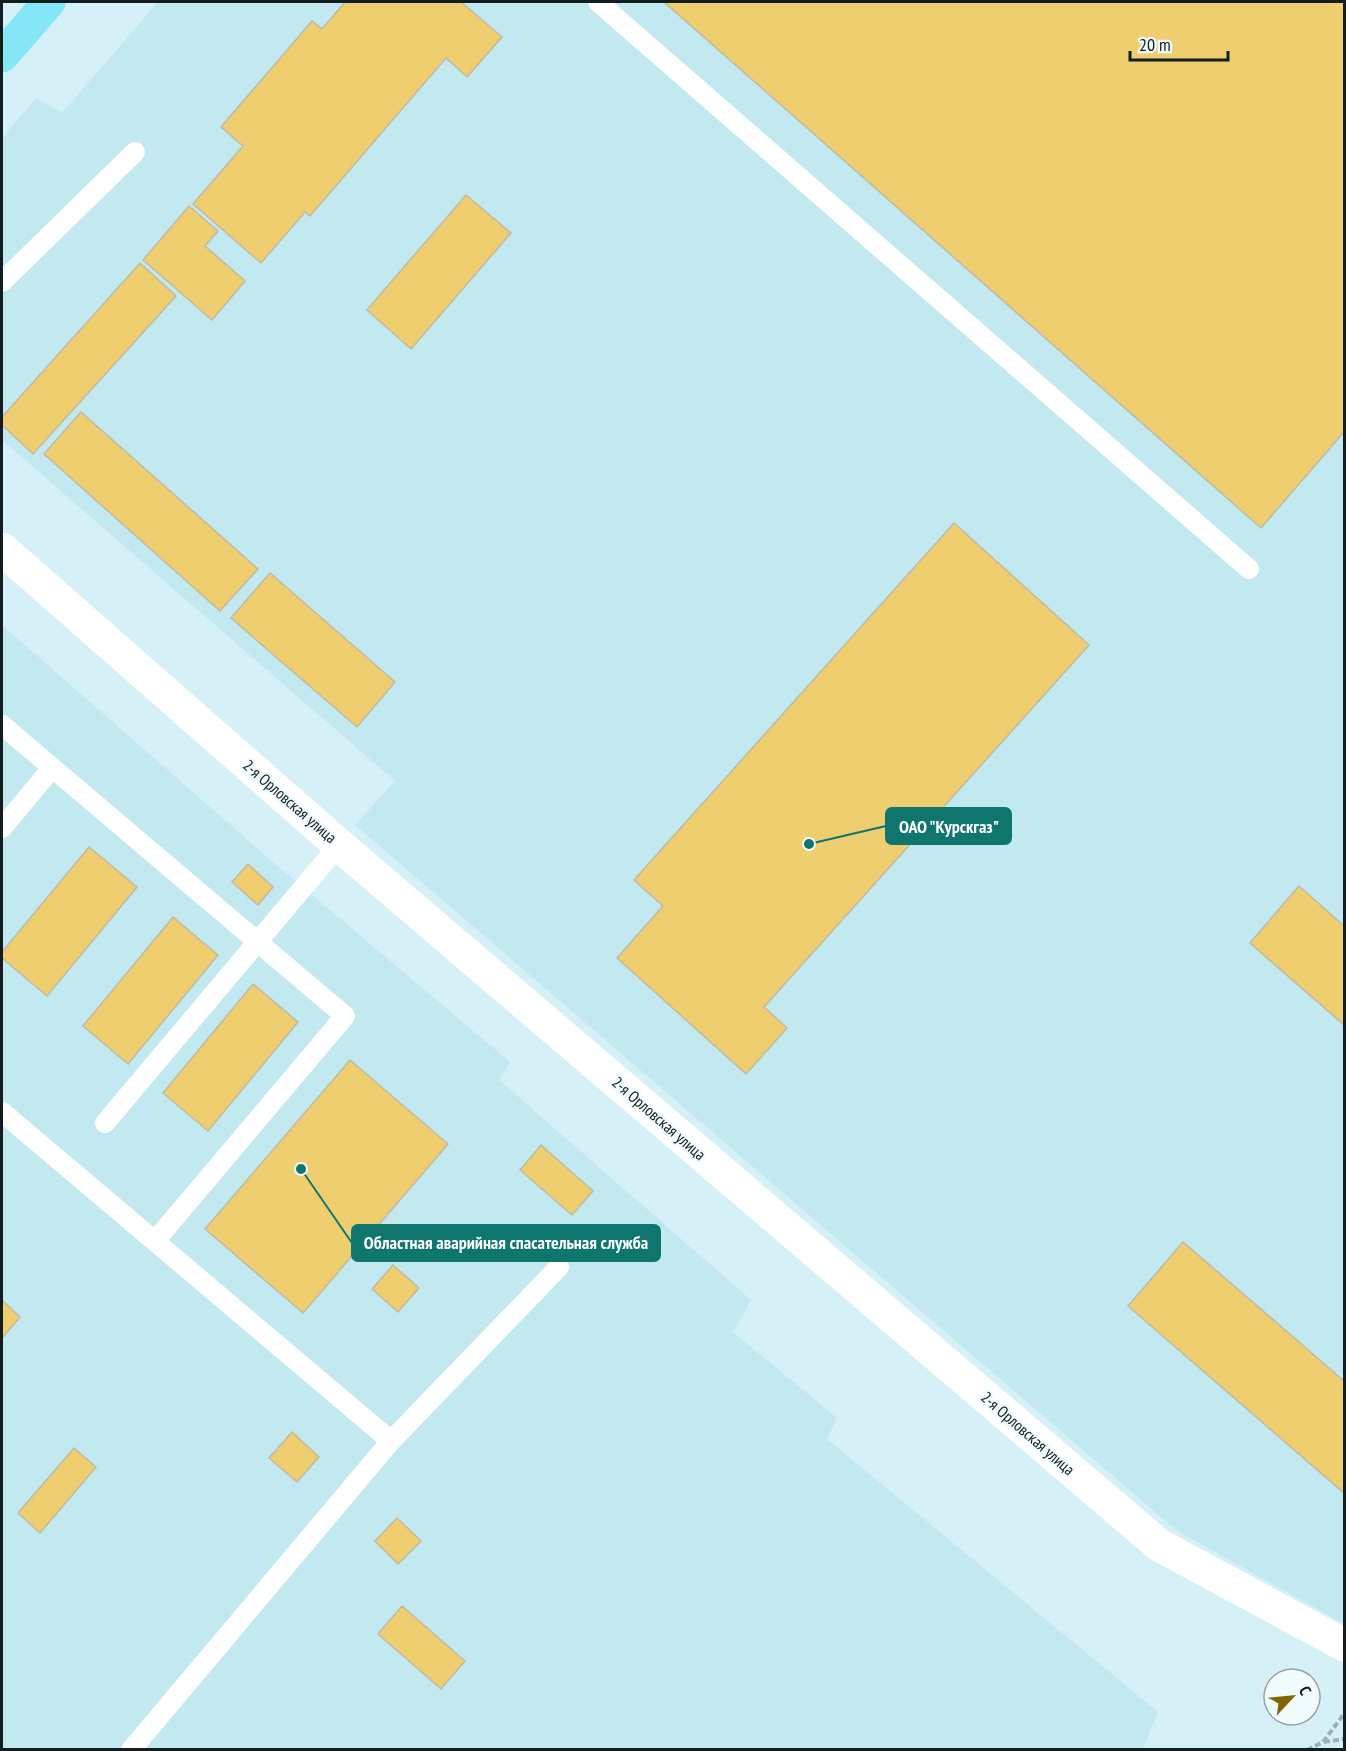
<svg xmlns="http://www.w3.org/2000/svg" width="1346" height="1751" font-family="'PT Sans Narrow',sans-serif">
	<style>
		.built { fill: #c2e8f0 }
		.building { fill: #efce6f; stroke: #c1baa4; stroke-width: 1.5 }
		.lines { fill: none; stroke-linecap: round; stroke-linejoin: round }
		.path { stroke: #9ab1b6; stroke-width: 4; stroke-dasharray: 6 3; stroke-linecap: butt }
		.lane { stroke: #fff; stroke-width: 20 }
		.secondary { stroke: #fff; stroke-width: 33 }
		.primary { stroke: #84e6f7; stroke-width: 33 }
		.labels { text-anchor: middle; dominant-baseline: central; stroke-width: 5; stroke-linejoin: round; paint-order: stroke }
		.street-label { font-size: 16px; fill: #131d1f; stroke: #f0fbfd }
		.leader { fill: none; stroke: #0f766e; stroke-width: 2 }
		.callout-dot { fill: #0f766e; stroke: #f0fbfd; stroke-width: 2 }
		.callout { fill: #0f766e; stroke: #0f766e; stroke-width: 2 }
		.callout-label { font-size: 18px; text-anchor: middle; font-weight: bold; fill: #fff }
	</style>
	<rect width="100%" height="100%" fill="#d5f1f7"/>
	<path class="built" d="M158 2H1344V1624L1176 1530 355 825 395 781 2 440V138L36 98 62 113Z
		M2 625 267 857 510 1062 499 1080 751 1300 733 1332 837 1418 827 1439 1158 1712 1143 1749H2Z"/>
	<path class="building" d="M345 2H461L502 37 467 77 446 58 310 216 305 212 261 263 193 204 243 146 221 127 312 21 322 29Z
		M664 2H1344V432L1261 528Z
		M466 195 511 233 411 349 367 310Z
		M189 206 218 231 205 246 245 281 212 320 143 260Z
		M140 263 176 296 33 454 2 425V417Z
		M81 412 258 569 220 611 44 454Z
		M954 523 1089 645 764 1007 787 1028 746 1074 617 958 663 906 634 880Z
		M270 573 395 682 357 727 231 618Z
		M89 847 137 887 47 996 2 958V952Z
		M248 864 273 887 258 905 232 882Z
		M1299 886 1344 926V1025L1250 943Z
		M173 917 218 955 128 1064 83 1026Z
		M253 984 298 1022 208 1131 163 1093Z
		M350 1060 448 1144 303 1313 205 1229Z
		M541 1145 593 1191 572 1215 520 1170Z
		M1183 1242 1344 1381V1493L1128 1306Z
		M393 1265 419 1288 398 1312 372 1289Z
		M2 1300 20 1317 3 1337 2 1336Z
		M292 1432 319 1457 297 1482 269 1458Z
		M74 1448 96 1467 40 1533 18 1513Z
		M397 1518 421 1541 398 1564 375 1541Z
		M402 1606 465 1661 441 1689 378 1634Z"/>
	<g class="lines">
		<path class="path" d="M1324 1742 1344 1739
			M1307 1750 1323 1742 1344 1714"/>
		<path class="lane" d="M598 2 1249 569
			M2 282 135 152
			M2 725 345 1016 155 1241
			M2 828 52 768
			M2 1112 391 1441
			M105 1123 339 845
			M131 1750 391 1441 559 1267"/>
		<path class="secondary" d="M2 549 339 845 1159 1545 1344 1645"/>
		<path class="primary" d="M2 56 49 2"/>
	</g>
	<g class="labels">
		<g class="street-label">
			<text transform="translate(290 801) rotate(41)">2-я Орловская улица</text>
			<text transform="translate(659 1118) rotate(41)">2-я Орловская улица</text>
			<text transform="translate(1028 1433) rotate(41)">2-я Орловская улица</text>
		</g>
	</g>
	<path class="leader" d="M809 844L886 826M301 1169L352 1243"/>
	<g class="callout-dot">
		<circle cx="809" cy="844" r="6"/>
		<circle cx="301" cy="1169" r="6"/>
	</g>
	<g class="callout">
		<rect x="886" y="808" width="125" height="36" rx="6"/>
		<rect x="352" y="1225" width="308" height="36" rx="6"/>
	</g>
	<g class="callout-label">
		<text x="949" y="833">ОАО "Курскгаз"</text>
		<text x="506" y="1249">Областная аварийная спасательная служба</text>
	</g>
	<rect width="1346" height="1751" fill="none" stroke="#131d1f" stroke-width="6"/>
	<g transform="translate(1292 1697) rotate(64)"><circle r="28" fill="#f0fbfd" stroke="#98a2a4" stroke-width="1.5"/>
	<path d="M0-4.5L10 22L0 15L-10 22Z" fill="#826700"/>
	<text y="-9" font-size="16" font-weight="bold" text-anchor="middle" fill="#131d1f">С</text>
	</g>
	<path d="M1130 51v9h98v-9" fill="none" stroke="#131d1f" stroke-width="3"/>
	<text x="1139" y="51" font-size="18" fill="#131d1f" stroke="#f0fbfd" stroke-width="4.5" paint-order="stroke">20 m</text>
</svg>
